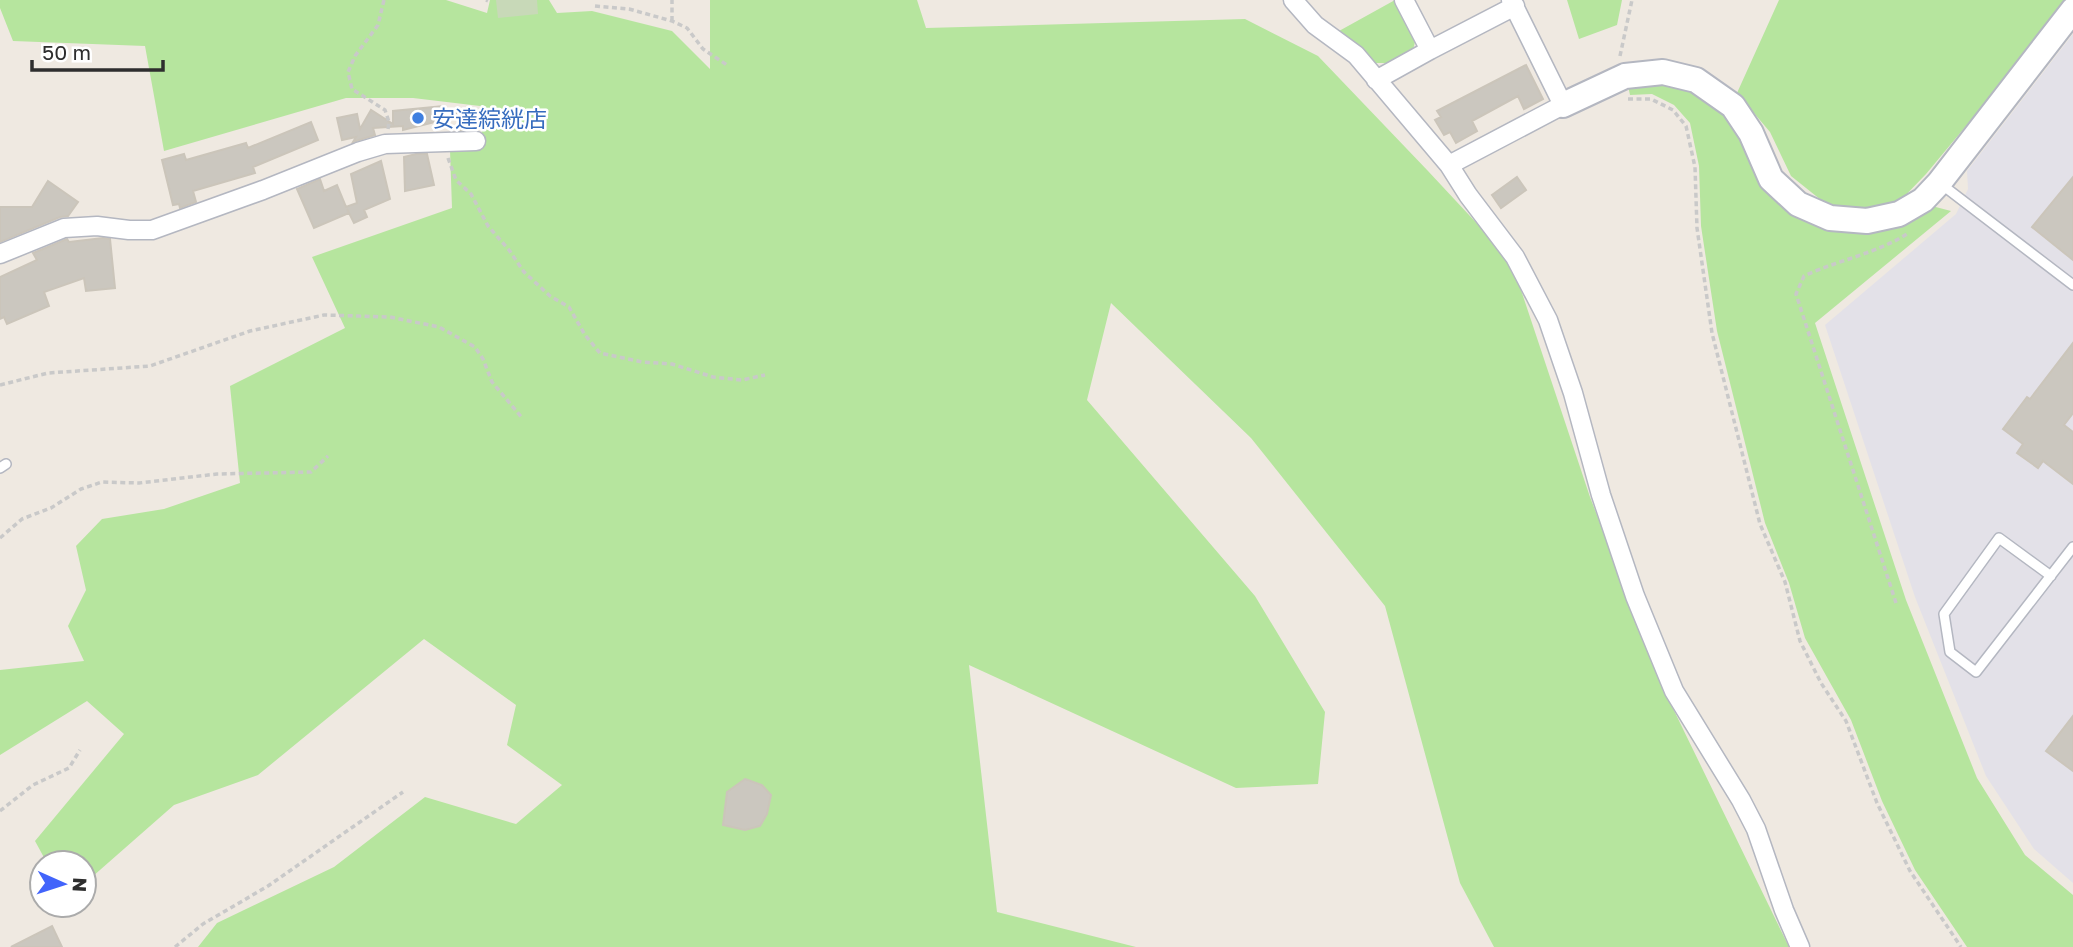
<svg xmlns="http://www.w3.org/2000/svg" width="2073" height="947" font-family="'Golos Text','Noto Sans JP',sans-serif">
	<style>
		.industrial { fill: #e3e1e8 }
		.green { fill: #b6e59e }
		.cemetery { fill: #c8d9b8 }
		.building { fill: #cbc7bf; stroke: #cbc5ba; stroke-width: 2 }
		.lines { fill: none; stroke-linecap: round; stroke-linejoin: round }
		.lane-casing { stroke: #b4b7c1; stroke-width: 12 }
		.street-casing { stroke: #b4b7c1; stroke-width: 21 }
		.secondary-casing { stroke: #b4b7c1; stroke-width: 28 }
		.path { stroke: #c9c9c9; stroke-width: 3.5; stroke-dasharray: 5 3.5; stroke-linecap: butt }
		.lane { stroke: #fff; stroke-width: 9 }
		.street { stroke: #fff; stroke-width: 18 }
		.secondary { stroke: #fff; stroke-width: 24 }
		.shop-dot { fill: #3f7fe0; stroke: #fff; stroke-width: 2.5 }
		.labels { text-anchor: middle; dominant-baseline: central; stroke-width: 5; stroke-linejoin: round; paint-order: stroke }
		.shop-label { font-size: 23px; fill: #366cbe; stroke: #fff; text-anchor: start }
	</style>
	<rect width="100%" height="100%" fill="#efe9e1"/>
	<path class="industrial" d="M2073 34V883L2034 849 1986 776 1915 597 1825 325 1956 214 1968 189 1967 171Z"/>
	<path class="green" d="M0 0H446L487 13 490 0H549L557 13 592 11 672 31 710 69V0H917L926 28 1245 19 1318 56 1428 171 1511 260 1590 497 1665 692 1789 947H1494L1460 883 1385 606 1251 438 1111 303 1087 400 1255 596 1325 712 1318 784 1236 788 969 665 997 912 1136 947H198L217 923 334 867 425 797 516 824 562 785 507 745 516 705 424 639 258 775 174 805 84 884V863H47L35 841 124 734 87 701 0 755V670L84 661 68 626 86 590 76 546 102 519 164 509 240 483 230 386 345 328 312 257 452 208 450 150 483 149 480 106 413 98H346L164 151 145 46 13 41 0 8Z
		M1395 0 1415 42 1413 50 1389 63H1371L1362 49 1339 31Z
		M1567 0H1622L1617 25 1579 39Z
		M1779 0H2068L2050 25 1926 174 1899 202 1870 209 1826 204 1791 176 1770 132 1737 93Z
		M1662 81 1691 88 1728 111 1828 225 1928 205 1951 211 1815 323 1906 600 1977 778 2025 855 2073 895V947H1967L1915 870 1882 801 1851 720 1805 638 1789 583 1765 523 1717 331 1701 226 1699 166 1690 123 1674 105 1652 94 1630 95 1628 86Z"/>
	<path class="cemetery" d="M496 0H537L538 14 498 18Z"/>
	<path class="building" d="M1526 65 1543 99 1524 109 1518 96 1472 121 1477 131 1456 143 1450 132 1444 135 1435 120 1441 117 1437 111Z
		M443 106V120L403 130V126L373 128 375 135 353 142 356 137 342 140 337 118 357 114 360 129 371 110 393 124V111Z
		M475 109 477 130H461L455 111Z
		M311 122 318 140 253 167 255 173 193 191 196 202 180 208 179 204 173 205 162 160 184 154 186 160 246 143 248 148Z
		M416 154H427L434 185 405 191 404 157Z
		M381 161 390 199 364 210 367 217 354 223 347 209 349 213 314 228 297 189 320 179 324 191 337 185 346 207 357 203 351 174Z
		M1517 177 1526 190 1501 208 1492 195Z
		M2073 177V260L2032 227Z
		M48 181 78 202 68 216 60 217 0 242V207H32Z
		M103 238 110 239 115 288 86 291 84 278 44 292 49 306 7 324 4 317 0 319V277L37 260 33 253 67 239 69 242Z
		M2073 343V413L2064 425 2073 432V484L2043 461 2038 468 2017 453 2023 444 2003 429 2027 397 2030 399Z
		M2073 716V771L2046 751Z
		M745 779 762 785 771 795 767 814 760 826 745 830 723 825 727 792Z
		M52 926 62 947H11Z"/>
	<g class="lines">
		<defs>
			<path id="lane" d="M1941 184 2073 285
				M0 468 6 464
				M2051 576 1999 538 1944 614 1950 652 1976 672 2073 547"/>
			<path id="street" d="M1293 0 1315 25 1356 55 1449 165 1468 195 1515 257 1548 320 1573 393 1601 495 1635 596 1674 691 1741 800 1756 829 1784 910 1800 947
				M1404 0 1430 50 1515 6
				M1376 80 1430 50
				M1449 165 1563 105 1511 0
				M0 254 64 228 97 226 129 230H152L263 190 358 152 385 144 476 141"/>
			<path id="secondary" d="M1563 105 1625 76 1663 72 1696 80 1733 106 1751 133 1771 179 1798 204 1830 218 1867 221 1899 214 1923 200 1939 183 2073 10"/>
		</defs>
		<use href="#lane" class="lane-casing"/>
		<use href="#street" class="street-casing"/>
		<use href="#secondary" class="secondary-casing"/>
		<path class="path" d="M384 0 378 25 355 56 348 72 352 89 385 110 389 122 388 129
			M486 0 488 1
			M595 6 629 9 672 21 687 28 703 49 727 65
			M672 21V0
			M1620 56 1632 0
			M1628 99H1651L1673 110 1686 126 1695 167 1697 228 1712 333 1760 524 1785 582 1800 641 1821 683 1846 721 1877 803 1910 871 1961 947
			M448 158 456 180 471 194 488 226 509 250 524 272 550 296 569 307 585 335 600 353 642 362 672 364 713 377 742 380 765 375
			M0 385 48 373 150 366 250 331 324 315 390 317 439 327 475 347 483 359 492 382 523 419
			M0 538 22 519 51 508 81 489 102 482 139 483 217 474 311 472 328 456
			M1896 603 1796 294 1804 276C1838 260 1875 254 1907 234
			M0 811 33 785 69 768 80 750
			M175 947 203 924 268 886 403 792"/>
		<use href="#lane" class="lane"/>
		<use href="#street" class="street"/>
		<use href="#secondary" class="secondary"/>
	</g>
	<circle class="shop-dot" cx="418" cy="118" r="7"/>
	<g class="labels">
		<g class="shop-label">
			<text x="432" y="118">安達綜絖店</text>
		</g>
	</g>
	<g transform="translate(63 884) rotate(93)"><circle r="33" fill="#ffffff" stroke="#ababab" stroke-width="2"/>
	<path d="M0-5L12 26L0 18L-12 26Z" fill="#4264fb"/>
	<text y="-10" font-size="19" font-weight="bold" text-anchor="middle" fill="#2e2e2e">N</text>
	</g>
	<path d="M32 60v10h131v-10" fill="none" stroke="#2e2e2e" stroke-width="3.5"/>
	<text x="42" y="60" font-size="21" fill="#2e2e2e" stroke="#ffffff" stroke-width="5" paint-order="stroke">50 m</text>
</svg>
